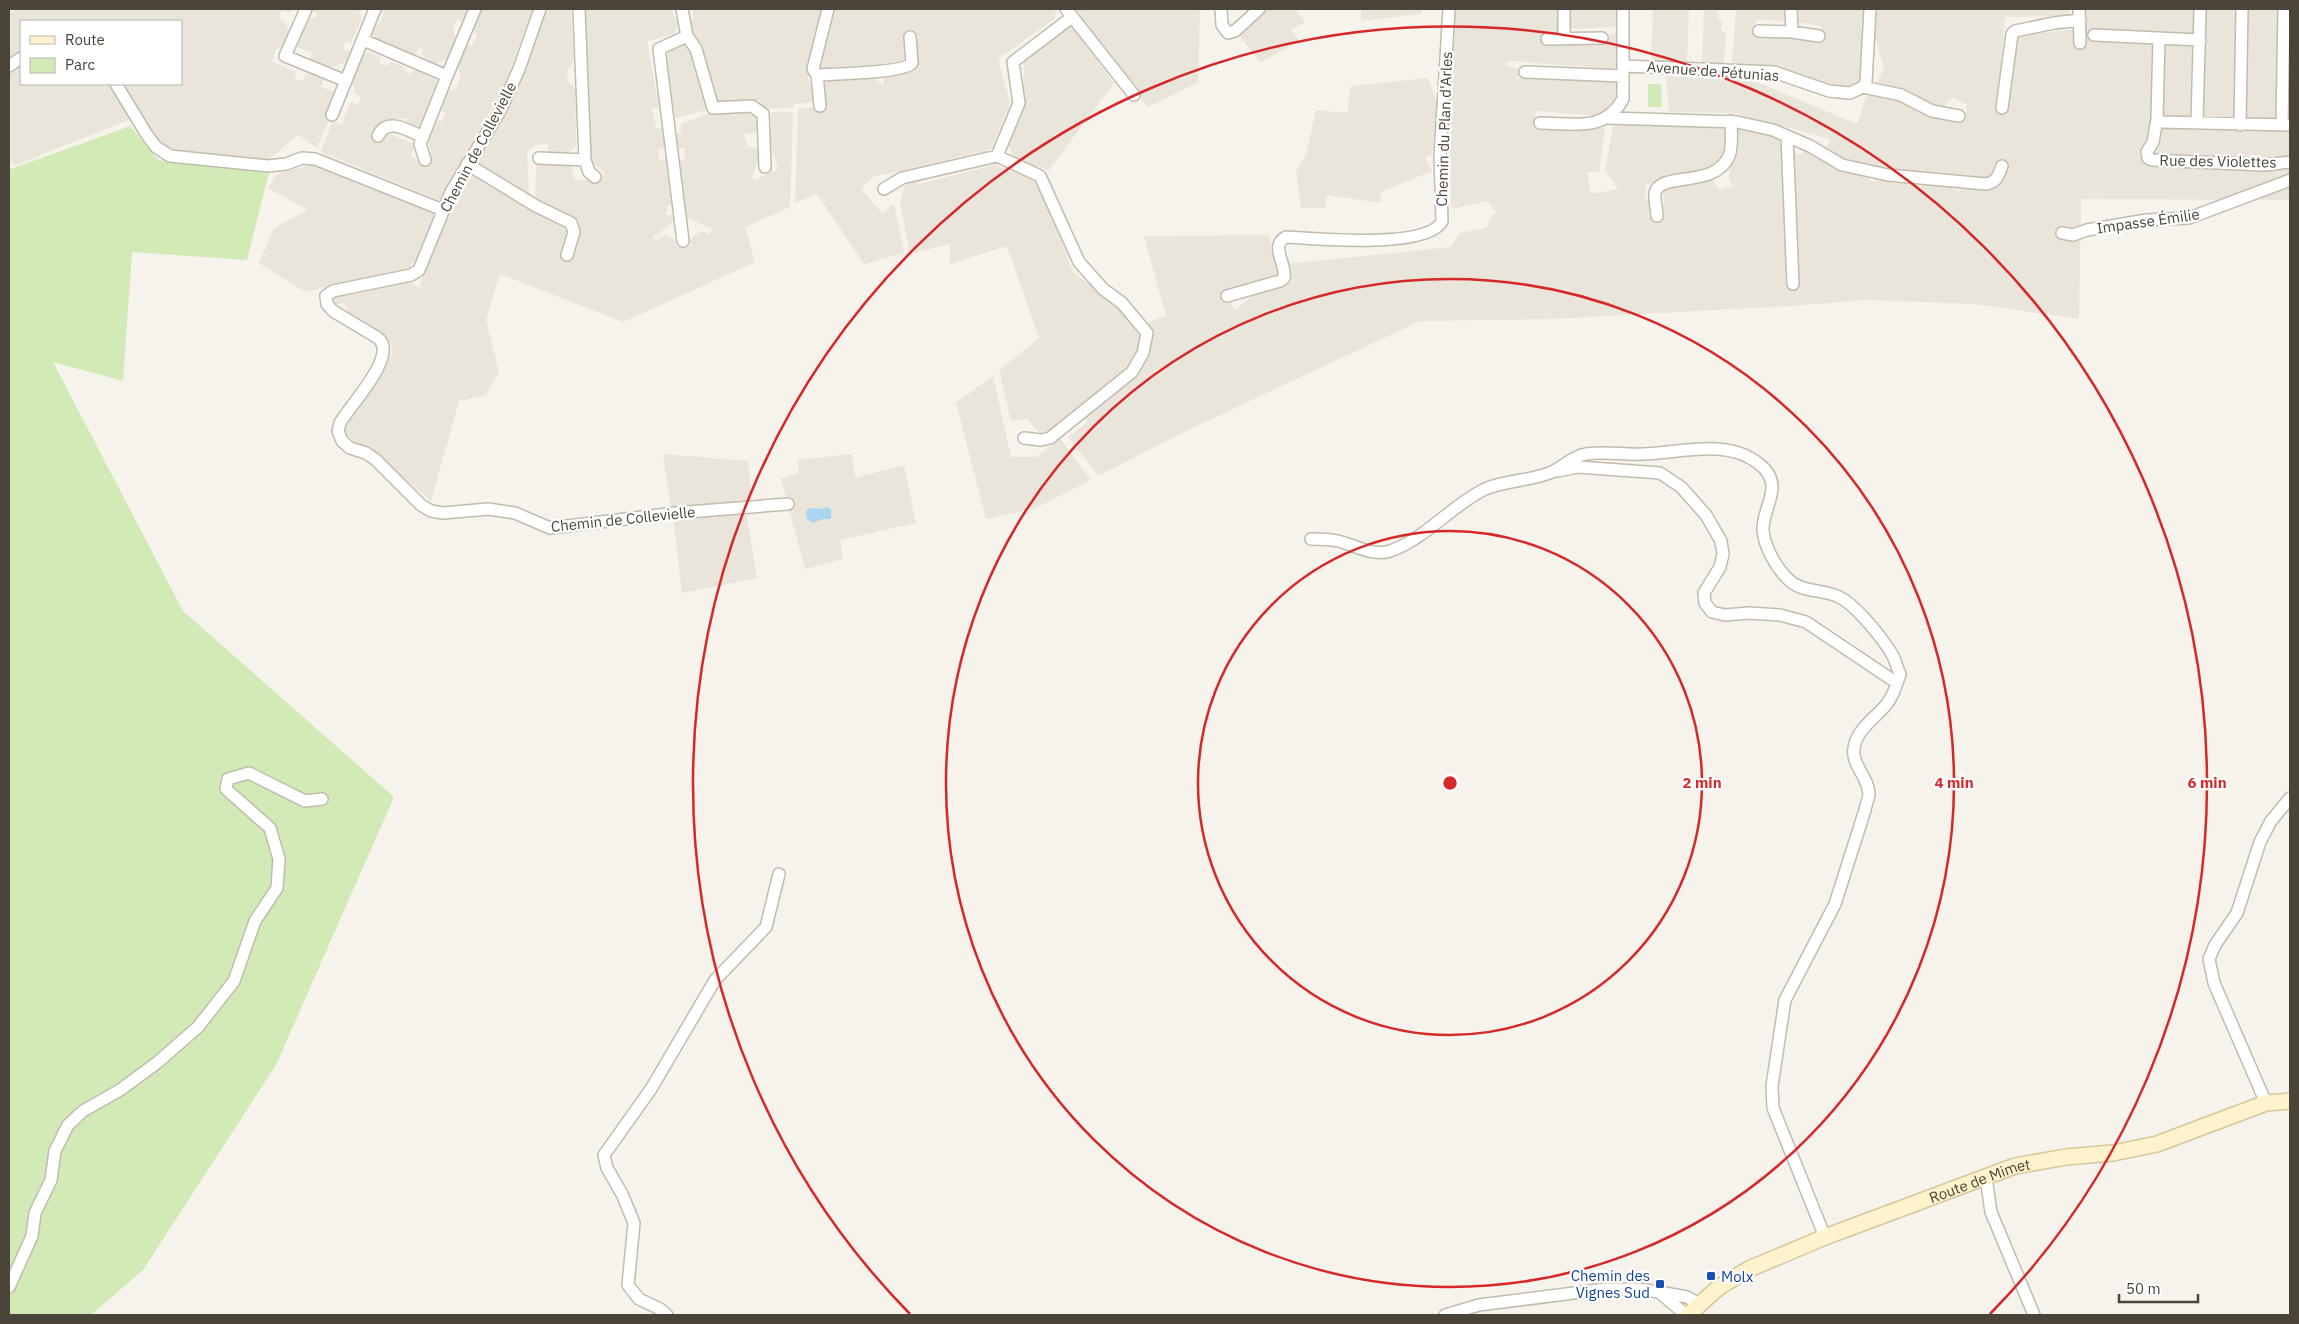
<svg xmlns="http://www.w3.org/2000/svg" width="2299" height="1324" font-family="'IBM Plex Sans',sans-serif">
	<style>
		.residential { fill: #eae5da; fill-rule: evenodd }
		.green { fill: #d2eab5 }
		.water { fill: #a9d4f2 }
		.lines { fill: none; stroke-linecap: round; stroke-linejoin: round }
		.minor-casing { stroke: #c2bbae; stroke-width: 14 }
		.secondary-casing { stroke: #d6c79b; stroke-width: 18 }
		.minor { stroke: #fff; stroke-width: 11 }
		.secondary { stroke: #fff3cd; stroke-width: 15 }
		.ring { fill: none; stroke: #d62828; stroke-width: 2.5 }
		.transit-dot { fill: #1a4fb4; stroke: #fff; stroke-width: 2 }
		.labels { text-anchor: middle; dominant-baseline: central; stroke-width: 4.5; stroke-linejoin: round; paint-order: stroke }
		.street-label { font-size: 15px; fill: #4b4439; stroke: #fff }
		.transit-label { font-size: 15px; fill: #164399; stroke: #fff; text-anchor: end }
		.centre { fill: #d62828; stroke: #fff; stroke-width: 2.5 }
		.ring-label { font-size: 15px; text-anchor: middle; font-weight: bold; fill: #d62828; stroke: #fff; stroke-width: 4.5; stroke-linejoin: round; paint-order: stroke }
	</style>
	<rect width="100%" height="100%" fill="#f6f3ec"/>
	<path class="residential" d="M17 9H294L289 13 282 10 279 19 285 22 291 35 286 47 276 49 272 61 296 72 294 79 303 81 304 76 311 73 324 78 321 87 334 92 328 108 333 109 317 148 298 135 268 160 167 151 156 143 139 116 13 166 9 156V13ZM21 21H181V84H21Z
		M312 9H362L359 13 362 18 351 43 346 41 343 49 350 52 345 62 330 68 309 61 312 53 297 47 307 18H316L317 14 311 10Z
		M379 9H468L463 22 457 19 453 29 456 38 448 56 445 60 436 64 426 62 422 52 424 50 419 47 414 57 380 43 373 35V26L379 24 384 13 378 10Z
		M482 9H533L505 84 441 201 321 152 332 122 342 124 350 102 358 104 361 96 354 93 355 90 350 79 358 57 368 52 381 58 379 63 388 66 390 61 405 67 404 71 409 74 415 70 434 79 438 88 422 128 408 123 406 118 389 120 376 126 372 136 382 137 389 134 415 144 411 156 425 165 431 151 426 141 436 119 442 121 446 113 439 110 446 92 456 89 461 76 458 68 467 44 472 46 477 36 473 28Z
		M547 9H571L574 61 567 71 568 81 575 89 576 145 567 155H549L547 144 535 145 527 152 529 197 480 170 476 159 514 99Z
		M585 9H671L678 24 674 34 647 41 659 107 652 109 656 128 665 127V148L658 149 659 160 668 159 673 206 668 205 666 215H674L677 220 653 237 655 241 665 235 675 240 676 247 691 246 690 240 701 231 709 234 712 229 687 218 678 161 685 159V148H677L675 135 681 132V124L715 111 756 110 760 117 757 132 744 135 748 147 760 148V155L752 177 754 180 778 169 771 146V112H793L790 207 745 227 755 262 623 322 500 274 486 320 499 372 486 395 459 401 431 501 379 457 356 444 342 430 392 355V345L385 338 346 315 348 309 343 303 333 305 332 296 406 280 420 288 425 261 470 171 567 224 571 230 569 258 579 221 535 201 536 165 571 164 574 180H602L604 172 589 161Z
		M693 9H820L823 13 808 79 817 98 814 102 793 104V108L763 109 759 100 714 102 688 21 693 20Z
		M833 9H1057L1054 19 998 59 1010 102 992 149 873 177 861 189 882 213 894 204 904 253 864 264 817 194 795 203 798 109 824 105 822 82 829 77 870 75 884 86 883 75 915 68 914 46 919 36 904 33 906 64 819 69Z
		M1075 9H1200L1198 82 1148 107Z
		M1266 9H1296L1305 22 1291 30 1299 41 1260 63 1238 34Z
		M1361 9H1422V14L1361 21Z
		M1450 9H1560V32L1543 31 1544 44 1602 40 1607 35 1619 32V69L1508 61 1507 66 1518 69V78L1617 81 1619 97 1609 110 1598 116 1536 111 1533 129 1605 128 1599 172H1587L1591 194 1618 189 1605 170 1614 122 1720 125 1726 131V155L1717 167 1702 174 1646 185 1645 200 1652 199 1654 218 1664 216 1663 186 1712 179 1719 190 1733 186 1729 179 1737 123 1772 133 1791 146 1797 155 1804 153 1802 147 1863 173 1872 182 1880 180 1879 176 1888 179 1894 185 1899 179 1912 180 1919 188 1923 186 1922 181 1946 182 1958 192 1964 186 1993 178 1877 168 1837 157 1827 149 1830 139 1734 113 1669 112 1666 76 1754 81 1857 124 1867 95 1899 99 1935 116 1965 120 1967 105 1953 97 1943 108 1899 90 1876 86 1884 67 1873 30 1875 9H2068L2069 16 2005 17 1997 108 2007 110 2015 36 2075 29 2085 44 2083 9H2290V200L2081 199 2079 319 1975 304 1867 300 1790 306 1552 319 1420 321 1192 428 1098 476 1068 437 1086 423V418L1137 376 1148 359 1152 334 1148 322 1166 316 1144 236 1268 235 1281 276 1230 301 1234 310 1246 302 1253 293 1292 281 1287 264 1451 247 1460 233 1489 227 1488 221 1496 212 1488 201 1451 209 1449 62Z
		M1569 9H1617L1616 27 1568 29Z
		M1653 9H1689L1687 61H1651Z
		M1704 9H1719L1718 19H1722L1721 31 1726 32 1724 64 1702 63Z
		M1736 9H1785V21L1757 20 1754 31 1822 42 1821 26 1797 22 1796 9H1865L1862 81 1855 89 1832 86 1775 67 1732 65Z
		M1066 27 1074 28 1114 83 1049 170 1014 160 1009 145 1023 108 1024 57Z
		M687 42 710 109 676 118 669 112 667 93 672 91 669 81 665 80 662 50Z
		M1428 78 1437 103 1432 154 1425 157 1432 171 1381 192 1380 203 1327 195 1325 208H1301L1296 171 1306 155 1316 110 1347 113 1351 86Z
		M311 165 435 214 418 258 407 269 305 292 259 263 274 228 308 210 268 188 277 174Z
		M995 165 1039 182 1073 272 1097 290 1101 297 1115 302 1134 319 1140 341 1136 356 1124 372 1049 433 1041 435 1027 419 1011 421 999 370 1039 338 1007 246 950 264V244L910 254 900 202 905 185 914 181 919 184Z
		M993 376 1011 457H1036L1060 438 1091 480 1034 509 986 519 956 403Z
		M663 454 748 461 752 503 671 508Z
		M852 454 855 478 904 465 916 523 840 540 843 559 805 569 781 479 799 473 797 460Z
		M746 511 757 578 682 593 673 517Z"/>
	<path class="green" d="M1648 84H1661L1662 107H1648Z
		M130 126 158 160 270 169 247 260 132 252 123 381 53 362 183 611 394 797 276 1065 143 1270 91 1315H9V164L11 169Z"/>
	<path class="water" d="M826 507 831 509V519H823L813 523 807 519 806 511 810 508 822 509Z"/>
	<g class="lines">
		<defs>
			<path id="minor" d="M306 9 285 56 346 81
				M540 9 519 69 500 111 451 192 419 270 411 275 333 291 326 296 327 304 333 311 378 338C399 355 350 405 340 423L338 431 342 441 350 448 366 453 376 460 421 505 431 511 443 513 488 509 515 513 550 528 675 513 788 504
				M682 9 687 36 696 49 713 108 752 106 763 114 765 167
				M828 9 813 69 817 75C834 74 904 73 912 63L910 37
				M1066 9 1134 95
				M1221 9 1222 25 1228 33 1235 31 1259 9
				M1791 9 1792 32 1819 36
				M2079 9 2080 43
				M1759 31 1792 32
				M2094 35 2200 40
				M2159 38 2157 119 2153 142 2147 152 2148 158 2152 160 2264 165 2290 162
				M1547 39 1602 38
				M1564 39V9
				M363 40 447 76 420 144 425 160
				M9 66 21 58
				M1624 66 1774 72 1829 91 1850 93 1863 87 1866 82 1870 9
				M1525 72 1623 76
				M817 75 820 106
				M447 76 475 9
				M116 84 147 135 156 147 170 156 268 166 286 164 302 158 315 159 443 210
				M1863 87 1901 95 1932 111 1959 116
				M2002 108 2012 34 2015 31 2054 23 2080 20
				M332 115 375 9
				M1609 118 1737 122 1773 130 1810 146 1842 165 1888 175 1986 184C1997 182 1998 176 2002 166
				M2157 119 2162 122 2290 125
				M1540 123C1573 123 1604 133 1623 99V9
				M2197 123 2200 9
				M2240 125 2242 9
				M2282 125 2284 9
				M378 136C387 116 409 131 423 137
				M1787 136 1793 284
				M997 156 1040 176 1079 262 1103 289 1122 303 1147 333 1143 353 1132 372 1050 438 1041 440 1024 438
				M539 158 585 160 579 9
				M585 160 589 172 595 177
				M467 164 536 206 571 223 574 232 567 255
				M884 189 902 178 997 156 1019 103 1013 62 1072 17
				M1657 216C1657 209 1654 200 1655 193 1660 171 1715 189 1729 156 1733 147 1731 131 1731 121
				M2062 233 2073 235 2087 230 2147 220 2189 218 2290 180
				M683 241 659 49 687 36
				M1227 296 1280 281 1284 278C1287 264 1269 246 1286 237 1314 239 1429 249 1442 221L1440 156 1449 9
				M1558 471 1578 467 1660 473 1681 487 1706 515 1721 541 1723 554 1720 567 1704 593 1705 603 1712 612 1725 615 1749 613 1780 615 1806 622 1897 683
				M1311 539C1320 539 1329 539 1338 541 1355 545 1375 558 1393 550 1427 537 1452 505 1485 489 1506 480 1531 481 1552 472 1563 467 1573 456 1586 454 1605 451 1624 455 1643 454 1680 453 1726 438 1758 463 1787 485 1762 506 1763 530 1764 547 1777 569 1789 580 1802 593 1824 589 1839 597 1856 605 1884 640 1893 656 1896 662 1897 668 1900 674 1897 684 1893 697 1886 705 1874 719 1857 729 1854 748 1851 765 1869 777 1869 795 1868 799 1866 805 1865 810L1835 904 1785 1000 1772 1086 1773 1108 1825 1237
				M2266 1103 2214 983 2209 959 2215 945 2237 913 2260 842 2271 821 2290 798
				M1986 1177 1991 1212 2034 1315
				M9 1287 32 1236 35 1213 51 1180 55 1151 68 1125 83 1111 120 1090 158 1062 198 1027 234 981 255 921 277 888 279 859 270 828 226 789 228 779 249 773 305 801 322 799
				M667 1315 660 1309 639 1299 628 1285 634 1223 622 1194 607 1168 604 1155 651 1089 715 980 766 927 779 874
				M1445 1315 1479 1305 1606 1289H1639L1659 1292
				M1686 1315 1659 1292 1687 1297 1699 1304"/>
			<g id="secondary">
				<path id="s1" d="M1688 1315 1719 1287 1749 1269 1825 1237 2015 1166 2066 1157 2113 1153 2157 1144 2266 1103 2290 1101"/>
			</g>
		</defs>
		<use href="#minor" class="minor-casing"/>
		<use href="#secondary" class="secondary-casing"/>
		<use href="#minor" class="minor"/>
		<use href="#secondary" class="secondary"/>
	</g>
	<g class="ring">
		<circle cx="1450" cy="783" r="252"/>
		<circle cx="1450" cy="783" r="504"/>
		<path d="M910 1314A757 757 0 1 1 1990 1314"/>
	</g>
	<g class="transit-dot">
		<rect x="1706" y="1271" width="10" height="10" rx="2.5"/>
		<rect x="1655" y="1279" width="10" height="10" rx="2.5"/>
	</g>
	<g class="labels">
		<g class="street-label">
			<text transform="translate(1713 71) rotate(4)">Avenue de Pétunias</text>
			<text transform="translate(1444 129) rotate(-88)">Chemin du Plan d'Arles</text>
			<text transform="translate(478 147) rotate(-62)">Chemin de Collevielle</text>
			<text transform="translate(2218 161) rotate(1)">Rue des Violettes</text>
			<text transform="translate(2148 221) rotate(-8)">Impasse Émilie</text>
			<text transform="translate(623 519) rotate(-6)">Chemin de Collevielle</text>
			<text stroke="none"><textPath href="#s1" startOffset="324">Route de Mimet</textPath></text>
		</g>
		<g class="transit-label">
			<text x="1650" y="1275">Chemin des<tspan x="1650" dy="17">Vignes Sud</tspan></text>
			<text x="1721" y="1276" text-anchor="start">Molx</text>
		</g>
	</g>
	<circle cx="1450" cy="783" r="8" class="centre"/>
	<g class="ring-label">
		<text x="1702" y="788">2 min</text>
		<text x="1954" y="788">4 min</text>
		<text x="2207" y="788">6 min</text>
	</g>
	<rect width="2299" height="1324" fill="none" stroke="#4b4439" stroke-width="20"/>
	<rect x="20" y="20" width="162" height="65" fill="#ffffff" stroke="#b7b4b0"/>
	<rect x="30" y="36" width="25" height="8" fill="#fff3cd" stroke="#b7b4b0"/>
	<text x="65" y="45" font-size="15" fill="#4b4439">Route</text>
	<rect x="30" y="58" width="25" height="15" fill="#d2eab5" stroke="#b7b4b0"/>
	<text x="65" y="70" font-size="15" fill="#4b4439">Parc</text>
	<path d="M2119 1294v8h79v-8" fill="none" stroke="#4b4439" stroke-width="2.5"/>
	<text x="2126" y="1294" font-size="15" fill="#4b4439" stroke="#ffffff" stroke-width="4" paint-order="stroke">50 m</text>
</svg>
